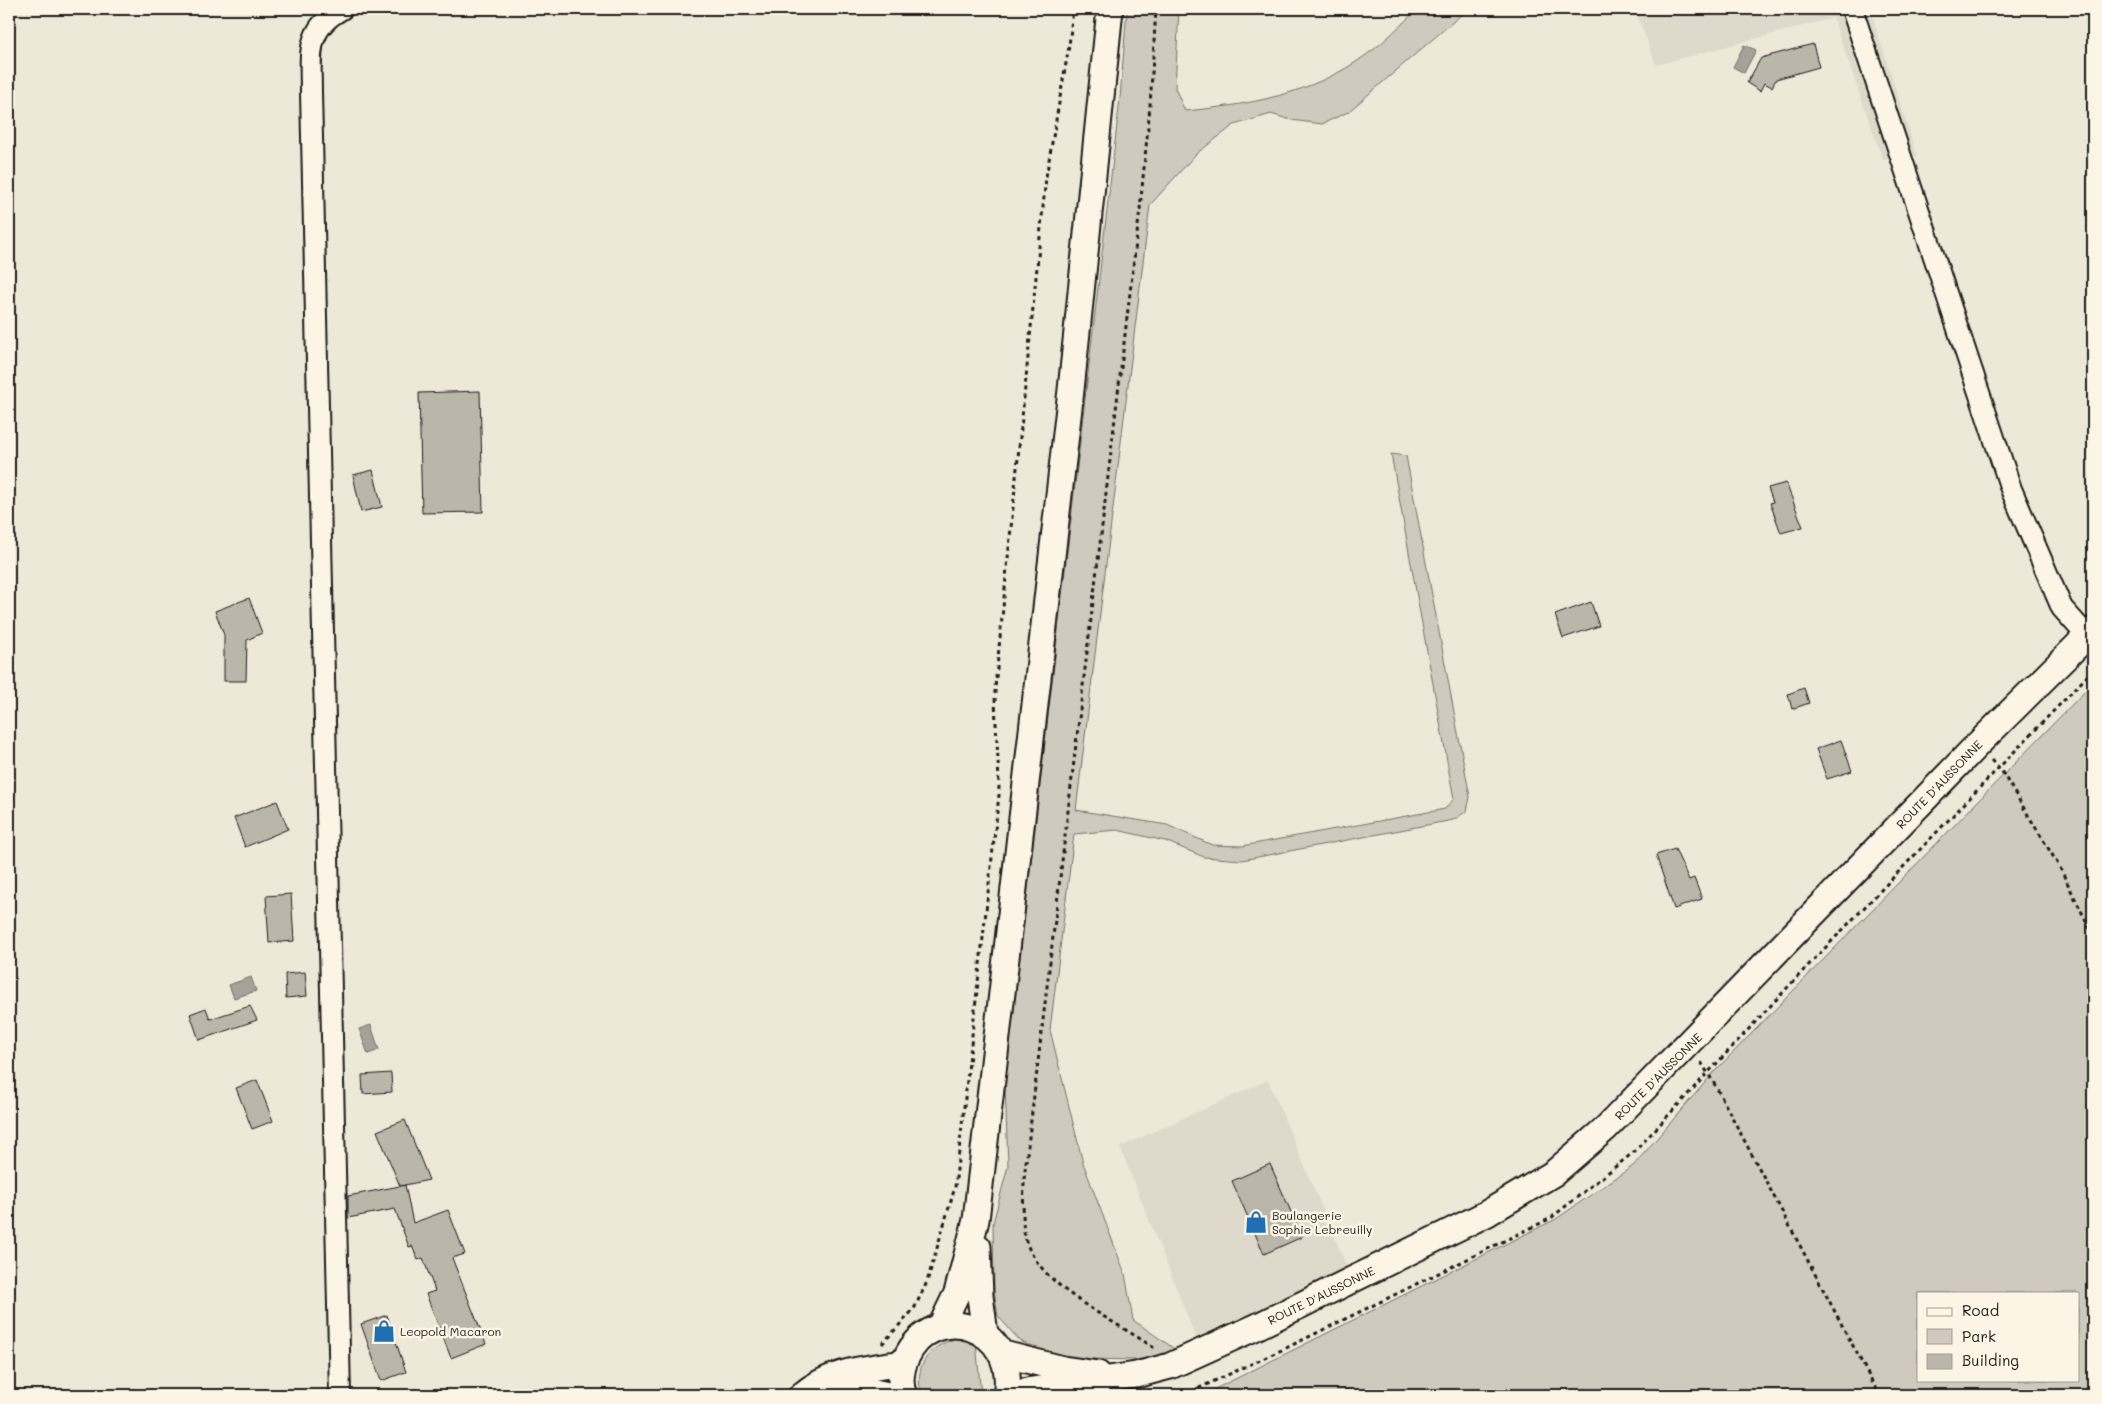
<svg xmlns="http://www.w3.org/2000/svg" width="2102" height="1404" font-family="Mali,sans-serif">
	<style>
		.built { fill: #ded9cb }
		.green { fill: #cfcabd; stroke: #76736c; fill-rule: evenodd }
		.water { fill: #a7a299; stroke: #6f6c67 }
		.building { fill: #bab6aa; stroke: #1c1c1c }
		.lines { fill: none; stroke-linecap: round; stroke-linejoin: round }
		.minor-casing { stroke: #1c1c1c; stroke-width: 24 }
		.major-casing { stroke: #1c1c1c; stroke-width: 29 }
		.path { stroke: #1c1c1c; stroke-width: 3; stroke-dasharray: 4 4; stroke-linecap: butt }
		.minor { stroke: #fcf5e5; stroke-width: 20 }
		.major { stroke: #fcf5e5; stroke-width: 25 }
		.labels { text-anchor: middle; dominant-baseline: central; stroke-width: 5; stroke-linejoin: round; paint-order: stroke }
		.street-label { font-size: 12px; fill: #1c1c1c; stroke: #fcf5e5 }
		.poi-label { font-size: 12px; fill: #1c1c1c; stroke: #fcf5e5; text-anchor: start }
	</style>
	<rect width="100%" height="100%" fill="#eee8d9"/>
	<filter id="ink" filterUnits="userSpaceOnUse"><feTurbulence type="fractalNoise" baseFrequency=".02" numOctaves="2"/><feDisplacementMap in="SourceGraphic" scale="10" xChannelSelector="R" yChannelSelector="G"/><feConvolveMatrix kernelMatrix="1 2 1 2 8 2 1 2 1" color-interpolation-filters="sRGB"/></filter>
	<g filter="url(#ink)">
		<path class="built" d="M1635 9H1870L1917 156 1883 160 1833 18 1656 65Z
			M1268 1080 1348 1269 1198 1343 1120 1147Z"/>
		<path class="green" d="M1127 9H1179L1175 88 1185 111C1249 105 1313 94 1366 55 1385 42 1401 24 1418 9H1468L1348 112 1322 124 1291 120 1271 114 1234 125 1196 154 1150 205 1076 810 1167 825 1212 845 1242 846 1445 809 1454 799 1391 454 1406 456 1470 797 1467 811 1453 820 1242 860 1204 857 1165 841 1117 830 1074 834 1050 1030 1083 1163 1125 1274 1133 1320 1179 1352 1136 1360 1051 1358 1019 1340 998 1316 994 1290 993 1223 1008 1166 1005 1085 1120 99Z
			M2093 683V1395H1203L1556 1219 1633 1166 1715 1071ZM1918 1293H2078V1380H1918Z
			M955 1339 976 1343 981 1395H922C913 1368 928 1346 955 1339Z"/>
		<path class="water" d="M1744 45 1756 50 1744 73 1733 67Z
			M251 977 256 991 234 998 229 985Z
			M371 1025 379 1050 368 1054 359 1029Z"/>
		<path class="building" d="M1813 44 1819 67 1776 79 1772 87 1764 83 1760 91 1747 83 1761 58Z
			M480 391 483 512 422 513 419 393Z
			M373 470 382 507 361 512 353 475Z
			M1786 483 1803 527 1781 533 1770 503 1773 502 1768 488Z
			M249 598 262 633 247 640 246 681H224V635L215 611Z
			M1591 602 1599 626 1563 638 1555 615Z
			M1804 688 1809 703 1792 709 1788 694Z
			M1841 740 1852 771 1827 779 1816 749Z
			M277 801 288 829 245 847 234 818Z
			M1675 849 1689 880 1694 878 1702 899 1674 909 1656 855Z
			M291 894 294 941 269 943 266 896Z
			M305 972 307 996 286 998 285 974Z
			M250 1006 257 1020 199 1040 190 1014 206 1008 210 1019Z
			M391 1073 392 1092 363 1094 362 1075Z
			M257 1080 273 1121 252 1129 236 1088Z
			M405 1120 429 1180 400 1186 377 1131Z
			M1270 1164 1302 1237 1264 1254 1232 1181Z
			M405 1185 413 1223 448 1210 465 1254 452 1258 486 1344 451 1358 426 1294 435 1291 423 1258 418 1260 412 1246 409 1247 395 1209 348 1218V1196Z
			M387 1315 406 1372 381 1381 361 1324Z"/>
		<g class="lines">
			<defs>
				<path id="minor" d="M1852 9 2011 489 2062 608 2087 636
					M340 1395 311 92C311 55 305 29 342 9"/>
				<path id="major" d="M978 1247 980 1296 985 1334
					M941 1326 957 1293 976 1220 1071 390 1110 9
					M1003 1354 1063 1369 1098 1374
					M802 1395C831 1370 867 1369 903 1363
					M818 1395 860 1389 888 1395
					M904 1395C899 1384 901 1369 906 1358 934 1298 1019 1326 1006 1395
					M1010 1395 1032 1390 1136 1375 1170 1366 1254 1328 1486 1214 1554 1173 1606 1128 1977 745 2093 630"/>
			</defs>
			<use href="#minor" class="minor-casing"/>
			<use href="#major" class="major-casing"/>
			<path class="path" d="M1991 760 2002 772 2059 866 2093 935
				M1701 1062 1715 1085 1879 1395
				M882 1344 914 1309 927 1282 955 1187 999 795C999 759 995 724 995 688L1046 177 1069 46 1073 9
				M1154 1348C1115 1320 1033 1285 1024 1233 1022 1216 1024 1197 1024 1179L1140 209 1150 106 1156 9
				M1184 1395 1286 1348 1551 1218 1635 1151 1802 972 2093 670"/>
			<use href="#minor" class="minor"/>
			<use href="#major" class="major"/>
		</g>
	</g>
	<defs>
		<symbol id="shop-bare" viewBox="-9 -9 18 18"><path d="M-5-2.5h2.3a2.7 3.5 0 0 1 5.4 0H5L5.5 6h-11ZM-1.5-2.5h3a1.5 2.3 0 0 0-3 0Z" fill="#1f6fb2" stroke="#fcf5e5" stroke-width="2.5" paint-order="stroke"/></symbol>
	</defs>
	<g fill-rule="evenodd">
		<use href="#shop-bare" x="1240" y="1206" width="32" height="32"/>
		<use href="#shop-bare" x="368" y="1315" width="32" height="32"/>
	</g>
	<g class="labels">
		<g class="street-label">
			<text transform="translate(1939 784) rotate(-46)">ROUTE D'AUSSONNE</text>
			<text transform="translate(1658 1076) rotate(-45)">ROUTE D'AUSSONNE</text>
			<text transform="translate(1321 1295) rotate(-26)">ROUTE D'AUSSONNE</text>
		</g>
		<g class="poi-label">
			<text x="1272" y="1215">Boulangerie<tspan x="1272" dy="14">Sophie Lebreuilly</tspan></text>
			<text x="400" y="1331">Leopold Macaron</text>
		</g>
	</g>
	<rect width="2102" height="1404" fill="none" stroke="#fcf5e5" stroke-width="30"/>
	<rect x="15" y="15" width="2072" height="1374" fill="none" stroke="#1c1c1c" stroke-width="2" filter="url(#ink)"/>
	<rect x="1917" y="1292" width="162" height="90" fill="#fcf5e5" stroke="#a29e95"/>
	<rect x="1927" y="1308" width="25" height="8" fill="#fcf5e5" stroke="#a29e95"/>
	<text x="1962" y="1316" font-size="15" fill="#1c1c1c">Road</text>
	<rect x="1927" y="1329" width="25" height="15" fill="#cfcabd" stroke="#a29e95"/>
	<text x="1962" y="1342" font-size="15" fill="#1c1c1c">Park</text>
	<rect x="1927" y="1354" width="25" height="15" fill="#bab6aa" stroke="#a29e95"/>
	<text x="1962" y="1366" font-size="15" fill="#1c1c1c">Building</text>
</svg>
